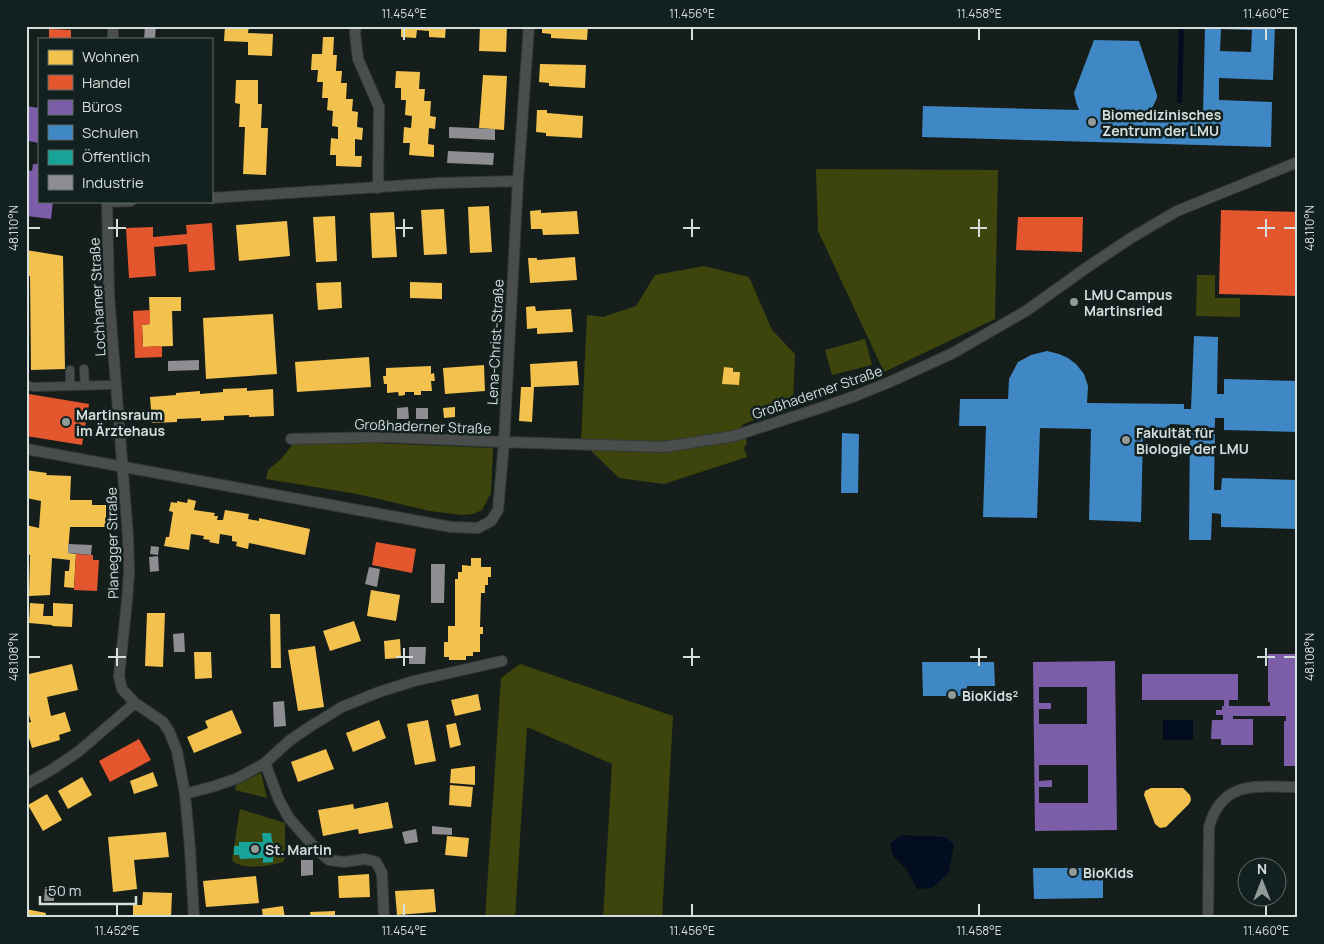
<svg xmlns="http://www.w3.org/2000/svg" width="1324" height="944" font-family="Manrope,sans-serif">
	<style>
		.green { fill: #3d440c }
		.water { fill: #020d20 }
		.homes { fill: #f2c14e }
		.shops { fill: #e4572e }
		.offices { fill: #7b5ea7; fill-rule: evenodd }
		.schools { fill: #3f88c5; fill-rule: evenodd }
		.public { fill: #17a398 }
		.industry { fill: #8d8d92 }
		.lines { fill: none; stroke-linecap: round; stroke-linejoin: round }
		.pedestrian-casing { stroke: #343a39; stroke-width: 10 }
		.minor-casing { stroke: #343a39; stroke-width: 12 }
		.pedestrian { stroke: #494e4d; stroke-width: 8 }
		.minor { stroke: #494e4d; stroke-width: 10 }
		.ticks { fill: none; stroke: #d5dedc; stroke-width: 2 }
		.poi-dot { fill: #929b99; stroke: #12211f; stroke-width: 2 }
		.labels { text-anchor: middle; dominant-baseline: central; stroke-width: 5; stroke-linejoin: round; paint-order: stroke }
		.poi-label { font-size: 14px; font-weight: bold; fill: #d5dedc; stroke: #12211f; text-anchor: start }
		.street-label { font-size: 14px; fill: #d5dedc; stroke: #12211f }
		.neatline { fill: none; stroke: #d5dedc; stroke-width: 2 }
		.ticks-label { font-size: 12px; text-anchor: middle; fill: #d5dedc }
	</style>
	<rect width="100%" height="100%" fill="#161e1c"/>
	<path class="green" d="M816 169 998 170 995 319 884 372 818 231Z
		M704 266 749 277 772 330 795 354 793 404 742 425 747 443 744 448 747 457 664 484 619 478 581 441 587 315 603 317 636 306 655 275Z
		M1197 275H1215V298H1240V317L1196 316Z
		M865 339 872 365 832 375 825 350Z
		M373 443 493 448 491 493 482 510 473 514 462 515 430 511 357 494 266 479 268 470 281 459 293 444Z
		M520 664 673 716 662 918H603L612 764 527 727 515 918H485L501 678Z
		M261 773 267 798 235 790 236 785Z
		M240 809 285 823V858L283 862C269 866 242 871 232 860Z"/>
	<path class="water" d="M1179 26H1184L1182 103H1177Z
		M1163 720H1193V740H1163Z
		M902 835 945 837 954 844 949 872 932 888 917 889 907 870 893 856 890 843Z"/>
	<path class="homes" d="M225 26H249L248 33 273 34 272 56 248 55V42L224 41Z
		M389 26H446L445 38 429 37V31L417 30 416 38 401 37V29H389Z
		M480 26H507L506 52 479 51Z
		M542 26H588L587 40 551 38V34L542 33Z
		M323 37H334L333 55H337L336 71H342L341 83H347L346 99H353L352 111 358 112 357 127 363 128 362 140 355 139V156H362L361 167 336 166V155H330L331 138 338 139V127L332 126 333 111 327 110 328 98H322L323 82H317L318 70H311L312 54H322Z
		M540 64 586 65 585 88 549 86V83L539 82Z
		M396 71 420 72 419 89H425L424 101H431L430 116 436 117 435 129 429 128 428 144 434 145V157L409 155 410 143H403L404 127 411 128 412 116 405 115 406 100H401V88H395Z
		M483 75 507 76 504 130 479 128Z
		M236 80H258V104H262L261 128H268L266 175 243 174 245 127H239L240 104 235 103Z
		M537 110H547V113L583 116 582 138 546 136V133L536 132Z
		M489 206 492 252 470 253 468 207Z
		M444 209 447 254 424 255 421 210Z
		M541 210V213L577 211 579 234 543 235 542 229H531L530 211Z
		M394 212 397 257 372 258 370 213Z
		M335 216 337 261 316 262 313 217Z
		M287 221 290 256 239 261 236 225Z
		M26 250 63 256 65 369 31 370 30 276 26 275Z
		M575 257 577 280 530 283 528 258H537V260Z
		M341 282 342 308 318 310 316 283Z
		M410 282 442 283V299L410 298Z
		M149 297H181V311H172L173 346 143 347 142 325 150 324Z
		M535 306 536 311 571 309 573 332 537 334V328L527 329 526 307Z
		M273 314 277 374 206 379 203 318Z
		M369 357 371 387 297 392 295 362Z
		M577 361 579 385 534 387 532 422 519 421 521 387H531L530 364Z
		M484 365 485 391 445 394 443 368Z
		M431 366V374L434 373 435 381H431L432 391H421V395H414V392H405V395L399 396 398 392 387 393V384H384L383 376H386V368Z
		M724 367 733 368V372H740L739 385 722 384Z
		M247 388V391L273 389 274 416 249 417V415L224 416V420L201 421V418L177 419V422L152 423 150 397 176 395V393L200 391V394L223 392V389Z
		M455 407V417L444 418 443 408Z
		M26 470 47 473 46 475 71 476 70 500H92V505H106V527H70L68 553 76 554 74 588 64 587 65 571H69L70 560 52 558 50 595 29 596 30 555 26 554V525L39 528 41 501 26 498Z
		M188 499 196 501 194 510 215 513 214 516H218L217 520H223L225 510 249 514 248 519 259 521V518L310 529 305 555 249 543 248 549 236 546 237 542 232 541V536L220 534 219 544 209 542 210 540 203 539 204 536 191 534 189 550 164 546 166 537H169L173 512 169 511 171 502 177 503V501L187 503Z
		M471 558H481V567H491V577H488V585H485V593H481L480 627H483V634H480V652H473V656H466V660H449V657H444V642H448V626H455V579H458V572H462V565L471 566Z
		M371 590 400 595 396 621 367 616Z
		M30 603 44 604 43 616H53V603L73 604 72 627 52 626V625L29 623Z
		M147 613H165L163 667 145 666Z
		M270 614H280L281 668H271Z
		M354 621 361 641 330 651 323 631Z
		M400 639 401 658 385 659 384 641Z
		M315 646 324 707 298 711 288 650Z
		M194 652H211L212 678 195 679Z
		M72 664 78 690 47 697 51 716 65 712 71 731 59 735 60 740 32 748 26 728V723L31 722 26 705V677L29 676V674Z
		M478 694 481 710 455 716 451 700Z
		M232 710 242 733 194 753 187 737 208 728 205 721Z
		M379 720 386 738 353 752 346 733Z
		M428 720 436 761 415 765 407 724Z
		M456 723 461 745 450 748 446 725Z
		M326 749 334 769 298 782 291 762Z
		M475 766V785L450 783 451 769Z
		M153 772 158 786 134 794 130 781Z
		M82 777 92 795 68 809 58 791Z
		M450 785 473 787 471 807 449 805Z
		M1151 788H1183L1190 795 1191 800 1189 804 1166 827 1160 828 1155 824 1144 795 1145 791Z
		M47 794 62 820 43 831 28 805Z
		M388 802 393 828 359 834 358 829 323 836 318 810 353 804 354 809Z
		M166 832 169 857 134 860 137 889 113 892 108 837Z
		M447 836 469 838 467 857 445 855Z
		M369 874 370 897 339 898 338 876Z
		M256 876 259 903 206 907 203 881Z
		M434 889 436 912 397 915 395 891Z
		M143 892 172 893 171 918H133V905H142Z
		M283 906 285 918H263L262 909Z
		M26 909 46 913 45 918H26Z
		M335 911V918H311L310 912Z"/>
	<path class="shops" d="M49 29 71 30V39H49Z
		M1221 210 1298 212V296L1219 294Z
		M1018 217H1083L1082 252 1016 250Z
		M212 223 215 270 189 272 187 244 154 247 156 276 129 278 126 228 153 227V237L187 234 186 225Z
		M150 310V324L142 325 143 347 162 346V357L135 358 133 311Z
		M29 394 89 404 82 445 26 436V413Z
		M376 542 416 549 412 573 372 565Z
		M76 554 93 555V560H99L97 591 74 590Z
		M139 739 151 760 110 782 99 761Z"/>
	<path class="offices" d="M26 106 39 108V143L28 141 29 132H26Z
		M33 164H39V201H53L51 219 27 216 29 204 26 203V170L32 171Z
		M1268 654H1298V766H1284V721H1286V716H1233V719H1253V745H1221V739H1211L1212 720H1223V715H1216V710H1222V706H1224V700H1142V674H1238V700H1229V706H1270V702H1268Z
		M1115 661 1117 830 1035 831 1033 662ZM1039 687H1087V724H1039V709H1051V703H1039ZM1039 765H1088V803H1039V787H1052V780L1039 781Z"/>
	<path class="schools" d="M1205 26H1275L1273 80 1219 78V100L1272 102 1271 147 922 137 923 106 1079 110 1076 102 1074 93 1094 40 1139 41 1157 95V98L1150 112 1203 114ZM1221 29 1252 30 1251 52 1220 51Z
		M1194 336 1218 337 1217 394H1224V379L1298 381V432L1224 430V418H1215L1214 490H1221L1222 478 1298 480V529L1221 527V514L1212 513 1211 540H1189L1190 425 1170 424 1169 430H1168V435L1143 434 1141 522 1089 520 1091 429 1040 428 1037 518 983 517 986 426H959L960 399H1008L1009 379 1018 362 1031 355 1047 351 1059 354 1068 358 1076 364 1084 374 1088 386 1087 403 1184 404V409H1191Z
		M842 433 859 434 858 493H841Z
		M922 662H994L995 686H967V696H923Z
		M1033 868H1103V898L1034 899Z"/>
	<path class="public" d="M262 833H271L272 841 276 846 277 853 273 857V862L263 863V858L240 859 239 855H234V846H239V842H263Z"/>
	<path class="industry" d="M145 26H156L155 39H144Z
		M449 127 495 129V140L449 138Z
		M448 151 494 153 493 165 447 163Z
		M199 360V370L168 371V361Z
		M408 407 409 419H397V408Z
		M416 408H428V419H416Z
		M68 544 92 545 91 555 68 553Z
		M151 546 159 547 158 555 150 554Z
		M158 556 159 571 150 572 149 557Z
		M431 564H445L444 603H431Z
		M369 567 380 569 377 587 365 584Z
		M184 633 185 652H174L173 634Z
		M409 647H426L425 664H409Z
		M284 701 286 726 274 727 273 702Z
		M432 826 452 828V835L432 834Z
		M416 829 418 842 405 844 402 832Z
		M301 860H313V875L301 876Z
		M45 887H54V901H44Z"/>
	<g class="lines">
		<defs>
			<path id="pedestrian" d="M84 369 85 385
				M70 370V386
				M26 385 34 387 108 385"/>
			<path id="minor" d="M356 26 355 34 358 59 379 107 378 188
				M113 39V26
				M211 198 440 183 518 181
				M107 201 109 296 128 537 129 572 127 601 119 676 122 689 135 703 163 722 169 731 177 751 185 794 190 849 194 918
				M107 202 131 201
				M291 439 385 437 504 442 664 447 734 436 817 409 855 396 892 381 953 353 1026 311 1086 268 1131 238 1177 211 1298 162
				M26 449 451 527 478 528 491 521 498 510 504 442 518 181 529 26
				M265 763 279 800 289 818 317 850 329 860 344 862 365 859 376 862 382 873 384 918
				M26 784 53 769 79 751 135 703
				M185 794 215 786 238 778 265 763 289 741 311 726 342 707 379 692 414 681 502 661
				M1208 918 1209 827C1222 779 1258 787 1298 787"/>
		</defs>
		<use href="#pedestrian" class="pedestrian-casing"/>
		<use href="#minor" class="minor-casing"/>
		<use href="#pedestrian" class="pedestrian"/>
		<use href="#minor" class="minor"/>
	</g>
	<path class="ticks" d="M404 28V40M692 28V40M979 28V40M1266 28V40M117 219V237M404 219V237M692 219V237M979 219V237M1266 219V237M28 228H40M108 228H126M396 228H413M683 228H700M970 228H987M1257 228H1275M1284 228H1296M117 648V666M404 648V666M692 648V666M979 648V666M1266 648V666M28 657H40M108 657H126M396 657H413M683 657H700M970 657H987M1257 657H1275M1284 657H1296M117 904V916M404 904V916M692 904V916M979 904V916M1266 904V916"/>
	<g class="poi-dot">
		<circle cx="1092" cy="122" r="5"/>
		<circle cx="1074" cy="302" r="5"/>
		<circle cx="66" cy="422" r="5"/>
		<circle cx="1126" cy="440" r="5"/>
		<circle cx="952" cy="695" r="5"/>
		<circle cx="255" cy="849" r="5"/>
		<circle cx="1073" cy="872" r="5"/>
	</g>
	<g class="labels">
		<g class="poi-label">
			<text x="1102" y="114">Biomedizinisches<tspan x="1102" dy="16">Zentrum der LMU</tspan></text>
			<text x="1084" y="294">LMU Campus<tspan x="1084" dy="16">Martinsried</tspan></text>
			<text x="76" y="414">Martinsraum<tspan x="76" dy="16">im Ärztehaus</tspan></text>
			<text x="1136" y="432">Fakultät für<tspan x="1136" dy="16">Biologie der LMU</tspan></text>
			<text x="962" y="695">BioKids²</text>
			<text x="265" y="849">St. Martin</text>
			<text x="1083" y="872">BioKids</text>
		</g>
		<g class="street-label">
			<text transform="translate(97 297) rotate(-93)">Lochhamer Straße</text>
			<text transform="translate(495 342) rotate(-87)">Lena-Christ-Straße</text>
			<text transform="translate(817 392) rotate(-19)">Großhaderner Straße</text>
			<text transform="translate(423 426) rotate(2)">Großhaderner Straße</text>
			<text transform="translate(112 543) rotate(-91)">Planegger Straße</text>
		</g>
	</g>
	<rect width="1324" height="944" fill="none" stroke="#12211f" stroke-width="55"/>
	<rect x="38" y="38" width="175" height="165" fill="#12211f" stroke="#606d6b"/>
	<rect x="48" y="50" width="25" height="15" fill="#f2c14e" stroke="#606d6b"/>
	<text x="82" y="62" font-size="15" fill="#d5dedc">Wohnen</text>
	<rect x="48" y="75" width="25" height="15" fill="#e4572e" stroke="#606d6b"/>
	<text x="82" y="88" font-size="15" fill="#d5dedc">Handel</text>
	<rect x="48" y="100" width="25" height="15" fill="#7b5ea7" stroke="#606d6b"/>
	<text x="82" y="112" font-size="15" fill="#d5dedc">Büros</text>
	<rect x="48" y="125" width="25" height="15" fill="#3f88c5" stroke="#606d6b"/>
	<text x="82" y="138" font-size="15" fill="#d5dedc">Schulen</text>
	<rect x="48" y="150" width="25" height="15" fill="#17a398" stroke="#606d6b"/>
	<text x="82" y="162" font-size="15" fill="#d5dedc">Öffentlich</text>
	<rect x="48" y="175" width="25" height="15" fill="#8d8d92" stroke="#606d6b"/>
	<text x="82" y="188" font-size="15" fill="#d5dedc">Industrie</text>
	<g transform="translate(1262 882)"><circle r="24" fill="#12211f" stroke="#606d6b"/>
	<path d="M0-4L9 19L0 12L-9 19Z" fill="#929b99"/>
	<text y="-8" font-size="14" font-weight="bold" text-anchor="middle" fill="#d5dedc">N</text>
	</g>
	<path d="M40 896v8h96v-8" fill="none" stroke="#d5dedc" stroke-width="2.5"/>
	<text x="48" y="896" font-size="15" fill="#d5dedc" stroke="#12211f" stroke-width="4" paint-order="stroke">50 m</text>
	<rect x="28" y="28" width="1268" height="888" class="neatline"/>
	<g class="ticks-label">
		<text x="404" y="18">11.454°E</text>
		<text x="692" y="18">11.456°E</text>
		<text x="979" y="18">11.458°E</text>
		<text x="1266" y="18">11.460°E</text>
		<text transform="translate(14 228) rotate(-90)" y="4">48.110°N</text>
		<text transform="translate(1310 228) rotate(-90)" y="4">48.110°N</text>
		<text transform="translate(14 657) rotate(-90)" y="4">48.108°N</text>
		<text transform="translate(1310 657) rotate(-90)" y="4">48.108°N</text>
		<text x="117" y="935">11.452°E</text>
		<text x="404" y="935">11.454°E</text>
		<text x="692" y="935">11.456°E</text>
		<text x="979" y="935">11.458°E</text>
		<text x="1266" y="935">11.460°E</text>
	</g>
</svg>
